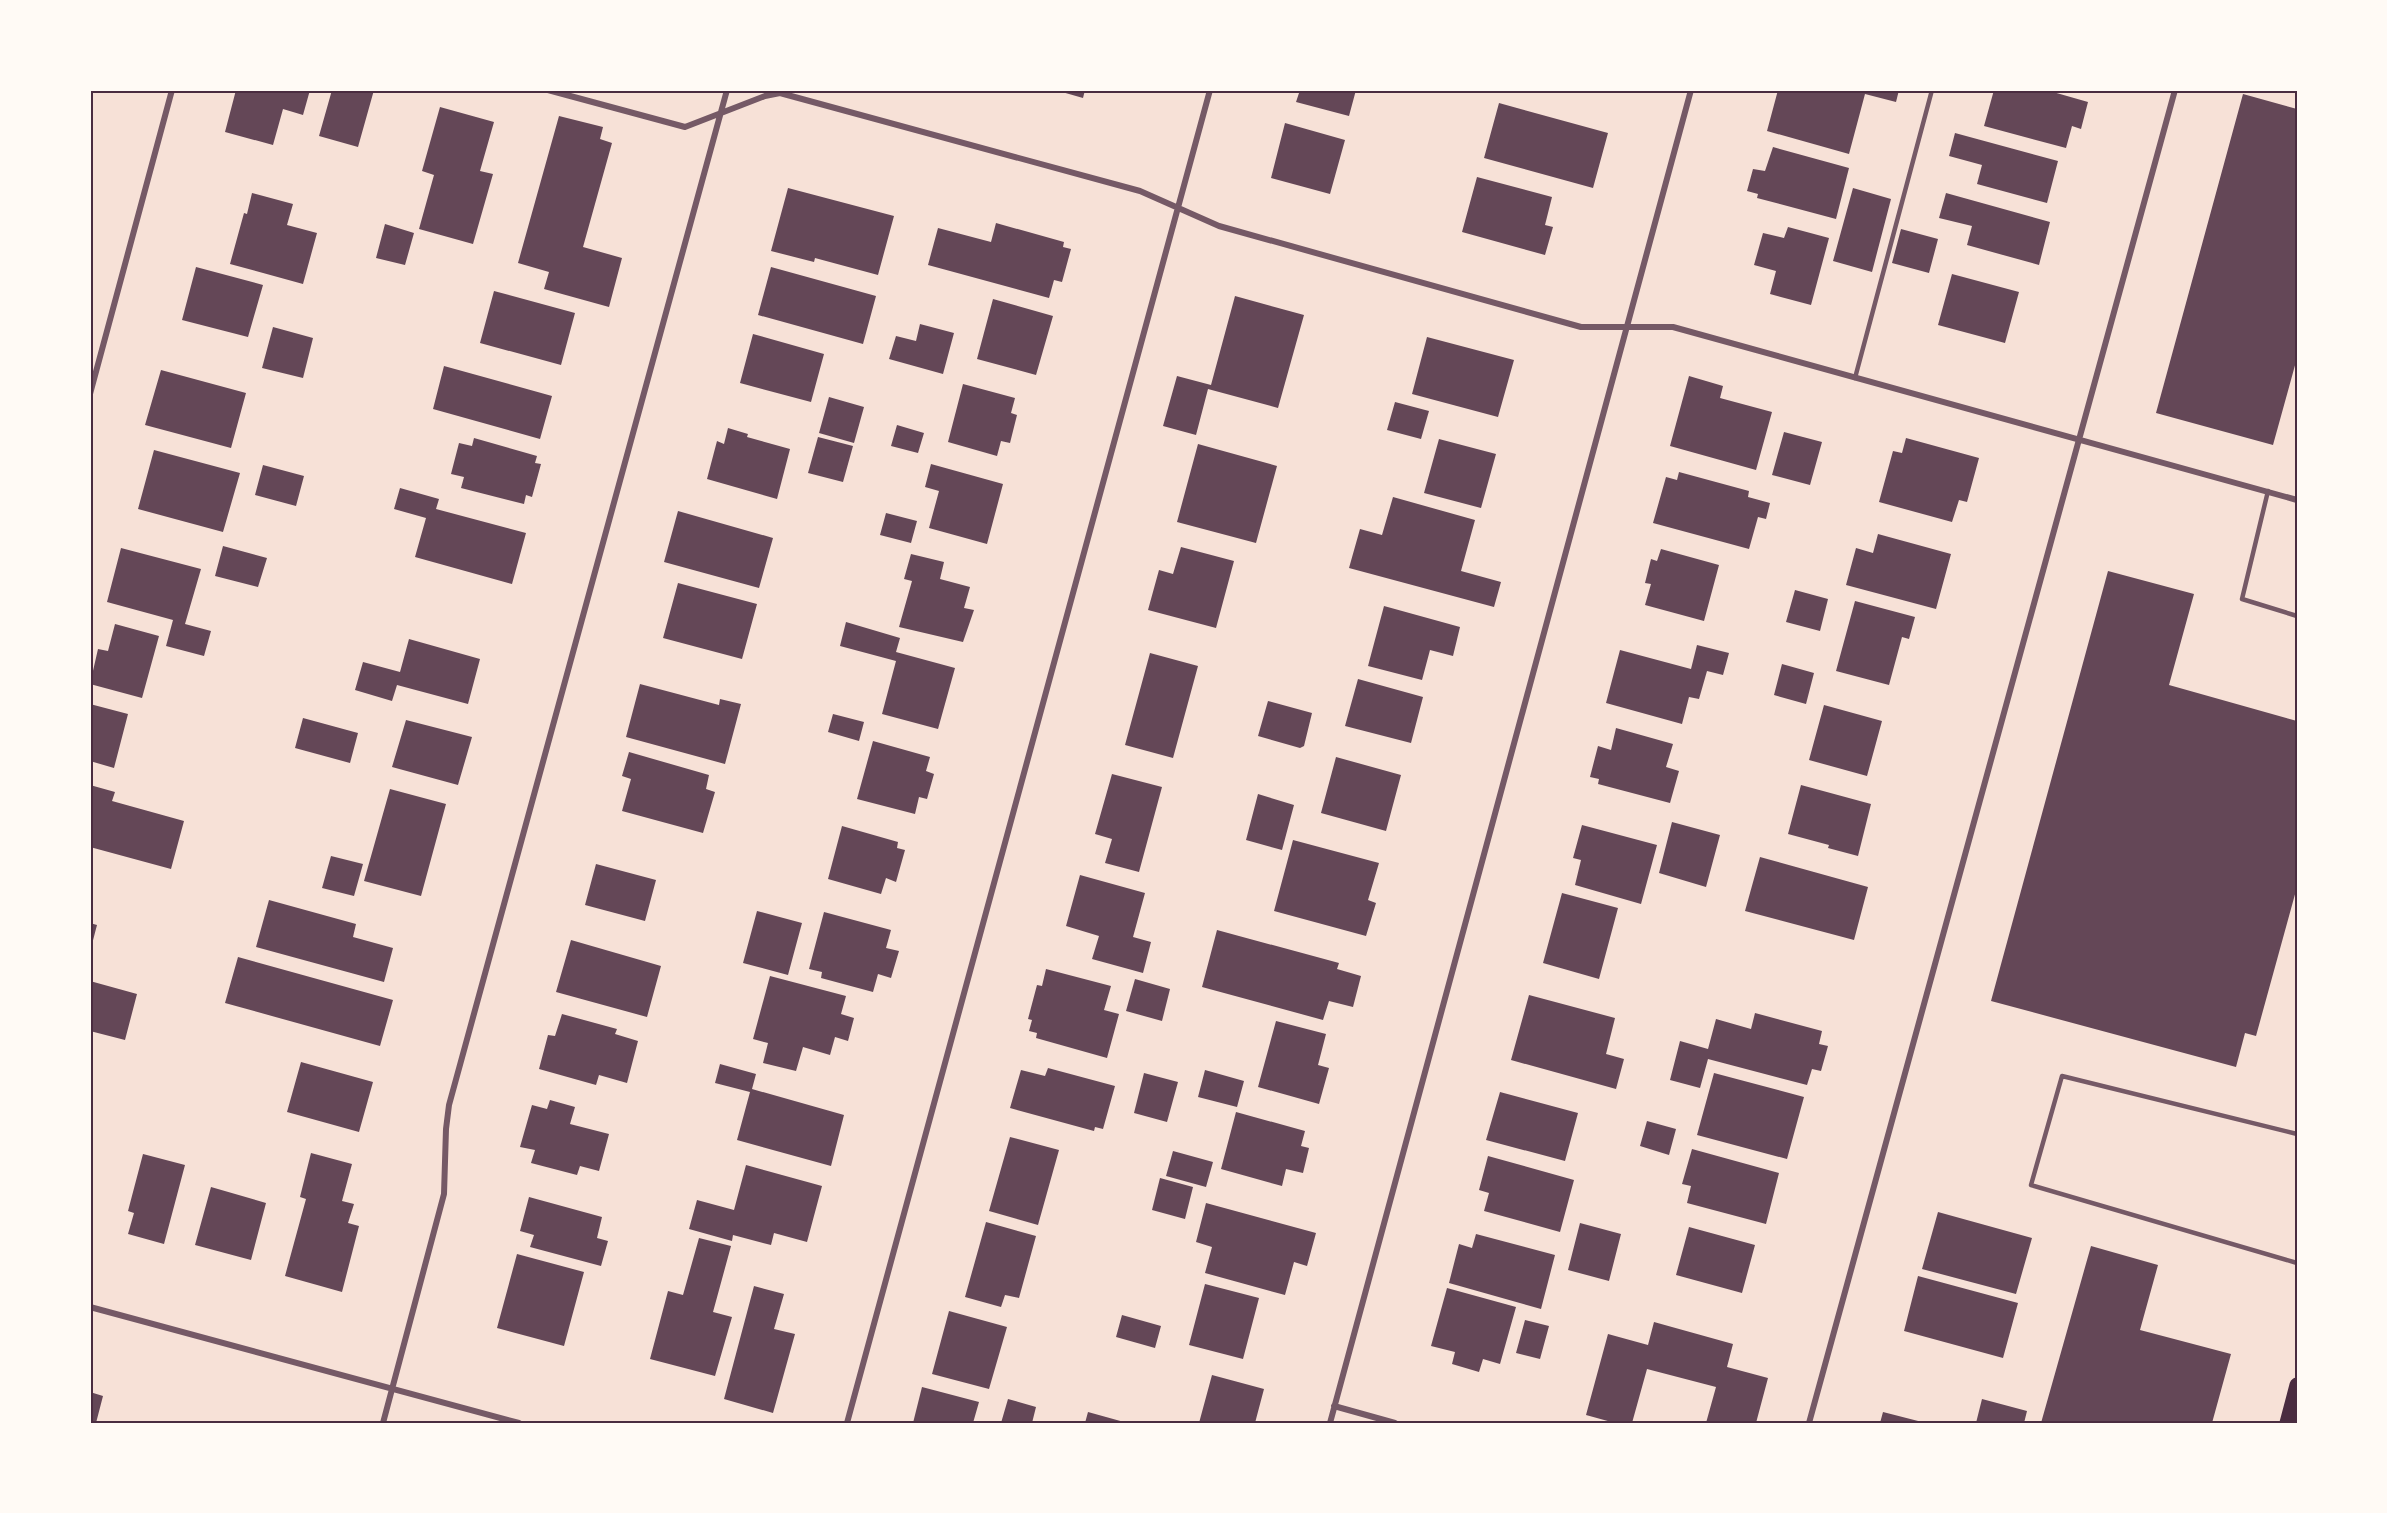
<svg xmlns="http://www.w3.org/2000/svg" width="2387" height="1513" font-family="Commissioner,sans-serif">
	<style>
		.building { fill: #644757 }
		.lines { fill: none; stroke-linecap: round; stroke-linejoin: round }
		.service { stroke: #755966; stroke-width: 4.5 }
		.minor { stroke: #755966; stroke-width: 6 }
		.primary { stroke: #4a2c40; stroke-width: 15 }
		.neatline { fill: none; stroke: #4a2c40; stroke-width: 2 }
	</style>
	<rect width="100%" height="100%" fill="#f7e1d7"/>
	<path class="building" d="M236 90H310L303 115 283 109 273 145 225 132Z
		M332 90H374L358 147 319 136Z
		M1055 90H1085L1083 98Z
		M1300 90H1356L1349 116 1296 102Z
		M1778 90H1899L1896 102 1865 94 1849 154 1767 131Z
		M1994 90 2007 93 2008 90H2046L2088 102 2081 129 2072 126 2066 148 1984 126Z
		M2243 94 2297 109V358L2273 445 2156 413Z
		M1499 103 1608 133 1593 188 1484 158Z
		M440 107 494 122 480 171 493 174 473 244 419 229 434 175 422 171Z
		M559 116 603 127 600 139 612 143 583 247 622 258 609 307 544 289 549 272 518 263Z
		M1285 123 1345 140 1330 194 1271 178Z
		M1955 133 2058 161 2047 203 1977 184 1982 165 1949 156Z
		M1773 147 1849 168 1836 219 1757 198 1758 194 1747 191 1753 169 1765 171Z
		M1477 177 1552 197 1545 225 1553 227 1545 255 1462 232Z
		M788 188 894 216 878 275 815 258 814 262 771 251Z
		M1853 188 1891 199 1872 272 1833 261Z
		M252 193 293 204 287 225 317 233 303 284 230 264 244 213 247 214Z
		M1946 193 2050 222 2039 265 1967 245 1972 226 1939 218Z
		M996 223 1064 242 1063 247 1071 249 1062 282 1054 280 1049 298 928 265 938 228 991 242Z
		M385 224 414 233 405 265 376 258Z
		M1788 227 1829 238 1811 305 1770 294 1776 271 1754 265 1763 233 1784 238Z
		M1901 229 1938 239 1929 273 1892 263Z
		M196 267 263 285 248 337 182 320Z
		M771 267 876 296 863 344 758 315Z
		M1952 274 2019 292 2005 343 1938 325Z
		M494 291 575 313 561 365 480 343Z
		M1235 296 1304 315 1278 408 1208 389 1196 435 1163 426 1177 376 1211 385Z
		M993 299 1053 316 1036 375 977 359Z
		M920 324 954 333 943 374 889 359 896 336 916 341Z
		M273 327 313 338 303 378 262 368Z
		M753 334 824 354 811 402 740 383Z
		M1427 337 1514 360 1498 417 1412 394Z
		M444 366 552 396 540 439 433 409Z
		M161 370 246 393 231 448 145 425Z
		M1689 376 1723 386 1720 398 1772 412 1756 470 1670 446Z
		M963 384 1015 398 1011 413 1017 415 1010 443 1001 441 997 456 948 442Z
		M829 397 864 407 854 443 819 433Z
		M1395 402 1429 411 1421 439 1387 430Z
		M897 425 924 433 918 453 891 446Z
		M728 428 748 434 747 437 790 449 777 499 707 479 717 441 724 444Z
		M1784 432 1822 442 1810 485 1772 475Z
		M818 437 853 446 843 482 808 473Z
		M474 438 537 456 535 463 541 464 532 497 526 495 524 504 461 488 464 477 451 474 459 443 472 446Z
		M1906 438 1979 458 1967 502 1959 500 1952 522 1879 502 1893 451 1902 453Z
		M1439 439 1496 454 1481 508 1424 493Z
		M1198 444 1277 466 1256 543 1177 522Z
		M154 450 240 473 223 532 138 509Z
		M931 464 1003 484 987 544 929 528 939 491 925 487Z
		M263 465 304 476 296 506 255 495Z
		M1679 472 1749 491 1748 497 1770 503 1766 519 1758 517 1749 549 1653 523 1666 477 1677 480Z
		M400 488 439 499 436 509 526 533 512 584 415 557 426 518 394 509Z
		M1393 497 1475 520 1461 571 1501 582 1494 607 1349 568 1360 529 1382 535Z
		M678 511 773 538 759 588 664 562Z
		M886 513 917 521 911 543 880 535Z
		M1878 534 1951 554 1936 609 1846 585 1856 548 1873 553Z
		M223 546 267 558 258 587 215 576Z
		M1181 547 1234 561 1216 628 1148 610 1159 570 1173 574Z
		M121 548 201 569 185 624 211 631 204 656 166 646 173 620 107 602Z
		M1661 549 1719 565 1704 621 1645 605 1651 584 1645 583 1651 559 1657 561Z
		M911 554 944 562 940 579 970 587 964 608 974 610 963 642 899 627 912 581 904 579Z
		M2108 571 2194 594 2169 685 2297 721V887L2256 1036 2245 1033 2236 1067 1991 1001Z
		M678 583 757 604 742 659 663 638Z
		M1795 590 1828 599 1820 631 1786 622Z
		M1855 601 1915 617 1909 639 1902 637 1889 685 1836 671Z
		M1384 606 1460 627 1453 656 1430 650 1422 680 1368 666Z
		M846 622 900 638 896 652 955 668 938 729 882 714 896 661 840 646Z
		M115 624 159 636 142 698 90 684 98 649 108 651Z
		M409 639 480 659 468 704 397 685 392 701 355 690 363 662 400 672Z
		M1697 645 1729 653 1723 675 1707 671 1699 699 1689 697 1682 724 1606 703 1620 650 1691 669Z
		M1150 653 1198 666 1173 758 1125 745Z
		M1782 664 1814 673 1806 704 1774 695Z
		M1358 679 1423 697 1411 743 1345 726Z
		M640 684 719 705 720 699 741 704 725 764 626 737Z
		M1268 701 1312 713 1304 746 1300 748 1258 736Z
		M90 704 128 714 114 768 90 761Z
		M1824 705 1882 721 1867 776 1809 760Z
		M833 714 864 722 859 741 828 732Z
		M303 718 358 733 350 763 295 748Z
		M406 720 472 737 458 785 392 767Z
		M1616 728 1673 744 1666 767 1679 771 1670 803 1598 784 1599 779 1590 777 1598 746 1611 750Z
		M873 741 930 757 926 771 934 774 927 799 919 797 915 814 857 799Z
		M629 752 709 775 706 789 715 792 703 833 622 811 631 779 622 776Z
		M1336 757 1401 775 1386 831 1321 813Z
		M1112 774 1162 787 1139 872 1105 863 1112 839 1095 834Z
		M90 785 115 792 112 801 184 821 171 869 90 847Z
		M1801 785 1871 804 1858 856 1828 848 1829 845 1788 834Z
		M390 789 446 804 421 896 364 881Z
		M1258 794 1294 805 1282 850 1246 840Z
		M1672 822 1720 835 1706 887 1659 873Z
		M1582 825 1657 845 1641 904 1575 885 1581 860 1573 858Z
		M842 826 898 842 897 848 905 850 896 882 886 878 881 894 828 879Z
		M1293 840 1379 863 1368 900 1376 903 1366 936 1274 911Z
		M331 856 363 864 354 896 322 888Z
		M1760 857 1868 887 1854 940 1745 911Z
		M596 864 656 880 645 921 585 905Z
		M1080 875 1145 893 1133 937 1151 942 1143 973 1092 959 1099 936 1066 926Z
		M1562 893 1618 908 1599 979 1543 963Z
		M269 900 356 924 353 937 393 948 384 982 256 947Z
		M757 911 802 923 788 975 743 963Z
		M824 912 891 930 886 948 899 951 891 978 878 974 873 992 821 978 822 972 809 969Z
		M90 923 97 925 91 948H90Z
		M1217 930 1339 963 1337 969 1361 976 1353 1007 1329 1001 1323 1020 1202 987Z
		M571 940 661 966 647 1017 556 992Z
		M238 957 393 1000 380 1046 225 1003Z
		M1046 969 1111 986 1104 1010 1119 1014 1107 1058 1036 1038 1037 1033 1029 1031 1032 1020 1028 1019 1037 985 1042 986Z
		M770 976 846 996 841 1014 854 1018 848 1041 835 1037 830 1055 803 1047 796 1071 763 1063 768 1043 753 1039Z
		M1135 979 1170 989 1162 1021 1126 1011Z
		M90 981 137 994 125 1040 90 1031Z
		M1529 995 1615 1018 1606 1054 1624 1059 1616 1089 1511 1060Z
		M1755 1013 1822 1031 1819 1044 1828 1046 1821 1071 1812 1069 1807 1085 1708 1059 1700 1088 1670 1080 1680 1041 1708 1049 1716 1019 1751 1029Z
		M562 1014 617 1029 615 1034 638 1041 627 1083 599 1075 596 1085 539 1069 548 1035 555 1036Z
		M1276 1021 1326 1034 1318 1065 1329 1068 1319 1104 1258 1087Z
		M301 1062 373 1082 359 1132 287 1112Z
		M720 1064 756 1074 752 1089 844 1115 831 1166 737 1140 750 1092 715 1083Z
		M1048 1068 1115 1086 1103 1129 1095 1127 1094 1131 1010 1108 1021 1070 1045 1076Z
		M1205 1070 1244 1081 1237 1107 1198 1097Z
		M1144 1073 1178 1082 1167 1122 1134 1113Z
		M1714 1073 1804 1097 1787 1159 1697 1135Z
		M1500 1092 1578 1113 1565 1161 1486 1140Z
		M550 1100 575 1107 570 1124 609 1134 599 1171 580 1166 577 1175 531 1163 535 1150 520 1147 532 1105 547 1109Z
		M1236 1112 1305 1131 1301 1146 1309 1148 1303 1173 1286 1169 1282 1186 1221 1169Z
		M1647 1121 1676 1129 1669 1155 1640 1146Z
		M1010 1137 1059 1150 1038 1225 989 1211Z
		M1692 1149 1779 1173 1766 1224 1687 1203 1691 1186 1682 1184Z
		M1173 1151 1213 1162 1206 1187 1166 1176Z
		M311 1153 352 1164 342 1201 354 1204 348 1223 359 1226 342 1292 285 1276 306 1199 300 1197Z
		M143 1154 185 1165 164 1244 128 1234 134 1213 128 1211Z
		M1488 1156 1574 1180 1560 1232 1484 1211 1489 1193 1479 1190Z
		M746 1165 822 1186 807 1242 774 1233 771 1245 733 1235 732 1241 689 1229 697 1200 734 1210Z
		M1160 1178 1193 1187 1185 1219 1152 1210Z
		M211 1187 266 1203 251 1260 195 1245Z
		M529 1197 602 1217 597 1238 608 1241 601 1266 530 1247 534 1235 520 1231Z
		M1206 1203 1316 1233 1307 1266 1294 1262 1285 1295 1205 1273 1212 1247 1196 1242Z
		M1938 1212 2032 1238 2016 1294 1922 1269Z
		M986 1222 1036 1236 1019 1298 1005 1295 1001 1307 965 1297Z
		M1580 1223 1621 1234 1609 1281 1568 1270Z
		M1689 1227 1755 1245 1742 1293 1676 1275Z
		M1476 1234 1555 1255 1541 1309 1449 1283 1459 1244 1472 1248Z
		M699 1238 731 1246 713 1312 732 1317 715 1376 650 1359 668 1291 683 1295Z
		M2091 1246 2158 1265 2140 1330 2231 1354 2212 1423H2041Z
		M517 1254 584 1272 564 1346 497 1328Z
		M1918 1276 2018 1303 2003 1358 1904 1331Z
		M1205 1284 1259 1298 1243 1359 1189 1345Z
		M754 1286 784 1294 774 1329 795 1334 773 1413 724 1399Z
		M1447 1288 1516 1307 1500 1364 1483 1359 1479 1372 1452 1364 1455 1352 1431 1346Z
		M949 1311 1007 1327 989 1389 932 1374Z
		M1122 1315 1161 1326 1155 1348 1116 1337Z
		M1525 1320 1549 1326 1540 1359 1516 1353Z
		M1654 1322 1733 1344 1727 1367 1768 1378 1756 1423H1706L1716 1387 1647 1369 1632 1423H1615L1586 1415 1608 1334 1648 1345Z
		M1212 1375 1264 1389 1255 1423H1199Z
		M922 1387 979 1402 973 1423H913Z
		M90 1392 103 1396 96 1423H90Z
		M1008 1399 1036 1407 1032 1423H1001Z
		M1982 1399 2027 1411 2024 1423H1976Z
		M1088 1412 1124 1422V1423H1085Z
		M1883 1412 1922 1422V1423H1880Z"/>
	<g class="lines">
		<path class="service" d="M1855 378 1932 90
			M2268 491 2242 599 2297 616
			M2297 1134 2062 1076 2031 1185 2297 1263"/>
		<path class="minor" d="M548 90 685 127 765 96 780 93 1140 191 1219 226 1581 327H1673L2297 500
			M90 394 172 90
			M90 1307 519 1423
			M1334 1406 1395 1423
			M383 1423 444 1194 446 1129 449 1105 727 90
			M847 1423 1210 90
			M1330 1423 1691 90
			M1809 1423 2175 90"/>
		<path class="primary" d="M2287 1423 2297 1385"/>
	</g>
	<rect width="2387" height="1513" fill="none" stroke="#fffaf5" stroke-width="183"/>
	<rect x="92" y="92" width="2204" height="1330" class="neatline"/>
</svg>
